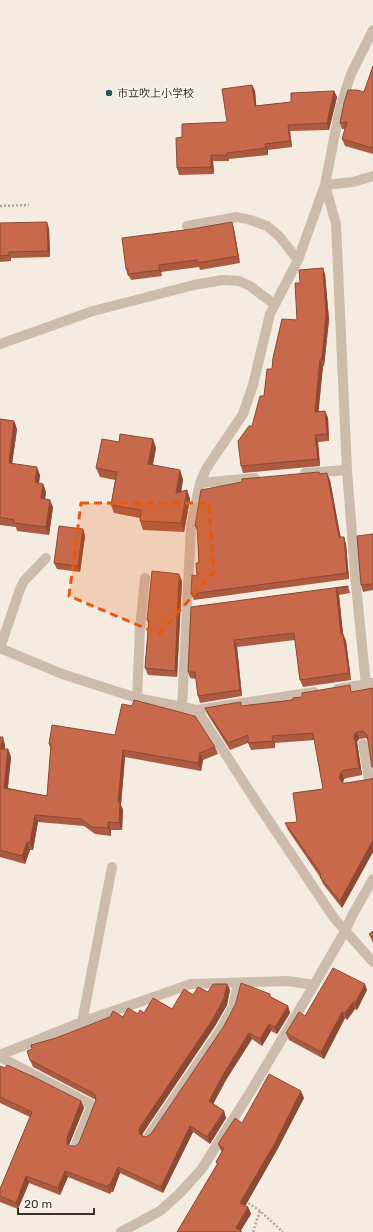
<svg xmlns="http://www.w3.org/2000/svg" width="373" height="1232" font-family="Rubik,'Noto Sans JP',sans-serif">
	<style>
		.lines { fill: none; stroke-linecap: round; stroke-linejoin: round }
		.path { stroke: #b9a596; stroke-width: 2.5; stroke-dasharray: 2 2; stroke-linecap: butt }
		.minor { stroke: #cdbbac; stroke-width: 10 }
		.wall { fill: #ac5a40 }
		.shaded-wall { fill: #8c4a34 }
		.building { fill: #c8694b; stroke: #8c4a34 }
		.marked { fill: #e8590c; fill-opacity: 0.2; stroke: #e8590c; stroke-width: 3; stroke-dasharray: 8 5; stroke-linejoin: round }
		.poi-dot { fill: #1f5a5e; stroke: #fbf5ee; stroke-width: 1.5 }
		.labels { text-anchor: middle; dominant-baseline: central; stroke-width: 3; stroke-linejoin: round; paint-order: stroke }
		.poi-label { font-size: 11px; fill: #3b302b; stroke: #fbf5ee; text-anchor: start }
	</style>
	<rect width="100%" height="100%" fill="#f4ebe1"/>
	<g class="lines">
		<path class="path" d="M0 206 29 205
			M245 1201 260 1211 283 1232
			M253 1232 260 1211"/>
		<path class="minor" d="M187 226 237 217 250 220 267 226 279 236 298 260
			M0 344 93 311 194 285 222 280 239 281 250 286 274 304
			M305 473 347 470
			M200 483 255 478
			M0 648 62 674 137 698 197 710 314 692
			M0 648 20 589 24 581 46 558
			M366 685 356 585 347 470 336 224 325 185 353 182 373 176
			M338 689 372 683
			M137 698 140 628 145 578
			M182 708 191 526 200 483 206 469 243 414 253 385 270 314 298 260 325 185 340 108 351 74 373 30
			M197 710 259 806 334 918 373 962
			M363 744 369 780
			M82 1022 112 867
			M0 1055 82 1022 191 984 288 981 314 985
			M0 1057 92 1105 75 1147
			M148 1137 221 1029 233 1007 238 983
			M121 1232 160 1211 179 1194 201 1170 251 1091 314 985 345 931 353 914 373 879"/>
	</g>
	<path class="wall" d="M373 66V154L345 146 342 139 345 129H342L340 123 364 92Z
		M252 85 255 91 256 106 291 102 334 91 337 97 329 130 290 131 292 147 268 150V155L229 159V161H213L214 174 179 175 177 168 182 137 227 122Z
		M0 223 49 228 50 257 11 258V261L0 262Z
		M234 229 240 263 200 270 199 267 161 272 162 276 131 280 129 276H128L126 269Z
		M325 274 329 320 324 366H323L318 412 325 411 328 418 329 441 318 442 320 466 243 473 241 466 252 426 264 396 272 369 297 320 300 283Z
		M0 419 14 421 17 429 12 464 40 475 39 483 43 484 46 492 45 498 53 507 49 535 17 531 16 527 0 525Z
		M153 439 156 448 153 465 183 479 181 492 187 490 190 499 184 532 143 530 140 521V518L114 513 111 505 115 480 100 477 96 468 119 442Z
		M319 472 320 474 330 480 340 537 346 544 349 579 194 600 191 594 197 576 199 563 198 532 195 526Z
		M83 529 85 536 80 572 57 569 54 563Z
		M373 534V590L363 592 361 585Z
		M182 581 177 677 148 675 145 668 148 624 147 620Z
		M348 586 350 593 339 595 343 634 346 641 351 680 303 687 300 680 295 640 237 647 242 696 200 703 198 696 196 679 190 678 188 672 191 607Z
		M373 688V770L368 740 366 738 359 739 357 742 362 775 347 778 344 779 343 783H346L371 779 373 778V852L342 908 323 884 320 877 288 830 285 823 297 822 323 789 315 740 275 743V748L251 750 248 743 230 750 208 715 205 708 242 706 353 692Z
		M115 735 215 747 218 754 203 760 201 771 125 757 121 805 123 810 122 830H111V836L95 834 84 826 38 822 33 850H30L25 864 0 857V737L5 745V749H8L11 757 8 788 47 796 51 749 49 744Z
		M373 931V943L369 934Z
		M227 984 230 990 227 1005 215 1026 143 1133 142 1136 146 1137 151 1134 270 994 271 997 288 1006 290 1013 277 1034 271 1031 262 1046 252 1039 226 1080 213 1104 224 1111 226 1118 210 1144 193 1132 163 1193 120 1173 113 1192H111L110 1194 68 1177 60 1195 29 1183 18 1209 0 1202V1189L30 1117 0 1103V1066L81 1101 84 1108 69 1145 71 1146H76L79 1143 96 1100 33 1067 30 1060 32 1049 56 1038 123 1017 138 1014 172 1009 193 995 208 992Z
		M367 990 357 1010 355 1009 347 1020 345 1018 324 1059 289 1040 286 1033 305 1016Z
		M304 1098 277 1150 245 1206 248 1207 251 1214 241 1230 242 1232H177L217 1164 216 1162 222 1152 221 1151 218 1144 242 1123Z"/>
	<path class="shaded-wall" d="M252 85 255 91 257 112 255 106Z
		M334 91 337 97 329 130 327 123Z
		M288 125 290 131 292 147 290 141Z
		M265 144 268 150V155L266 148Z
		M211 155 213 161 214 174 211 167Z
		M47 222 49 228 50 257 48 251Z
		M232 222 234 229 240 263 238 256Z
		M9 252 11 258V261L9 255Z
		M159 265 161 272 162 276 159 270Z
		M323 268 325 274 329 320 324 366 322 359Z
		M320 359 323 366 318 418 315 412Z
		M325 411 328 418 329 441 327 434Z
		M14 421 17 429 11 471 9 463Z
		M315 435 318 442 320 466 318 459Z
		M153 439 156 448 151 473 148 464Z
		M37 467 40 475 38 490 35 482Z
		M180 470 183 479 180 501 176 493Z
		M327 473 330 480 342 544 339 537Z
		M43 484 46 492 44 505 41 498Z
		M187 490 190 499 184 532 181 523Z
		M50 500 53 507 49 535 46 527Z
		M83 529 85 536 80 572 78 566Z
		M344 537 346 544 349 579 347 573Z
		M179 574 182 581 177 677 175 671Z
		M336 588 339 595 343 634 346 641 351 680 349 673 341 634Z
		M234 640 237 647 242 696 240 690Z
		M357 732 359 739 357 742 362 775 359 768 354 735Z
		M272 736 275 743V748L273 741Z
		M3 737 5 745 4 756 1 749Z
		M8 749 11 757 7 795 4 788Z
		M123 750 125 757 121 805 123 810 122 830 119 823 118 802Z
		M200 753 203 760 201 771 198 763Z
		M341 772 344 779 342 785 339 778Z
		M35 815 38 822 33 850 30 843Z
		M108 822 111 830V836L108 828Z
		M373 840V852L342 908 340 901Z
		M27 842 30 850 25 864 22 856Z
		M227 984 230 990 227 1005 215 1026 143 1133 142 1137V1140L139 1130 140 1127Z
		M365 984 367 990 357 1010 355 1003Z
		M353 1002 355 1009 347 1020 345 1013Z
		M288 1006 290 1013 277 1034 275 1027Z
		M342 1012 345 1018 324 1059 321 1052Z
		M269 1024 271 1031 262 1046 260 1039Z
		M249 1033 252 1039 226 1080 211 1108 209 1101 224 1073Z
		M301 1091 304 1098 277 1150 243 1210 240 1203Z
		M81 1101 84 1108 69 1145 70 1151 67 1144V1138Z
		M224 1111 226 1118 210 1144 207 1137Z
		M190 1126 193 1132 163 1193 161 1187Z
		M118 1167 120 1173 113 1192 110 1185Z
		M65 1171 68 1177 60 1195 58 1188Z
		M26 1176 29 1183 18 1209 16 1203Z
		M108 1185 111 1192 110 1194 108 1187Z
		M248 1207 251 1214 240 1232 236 1228Z"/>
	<path class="building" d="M373 66V146L372 148 342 139 347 122 340 123 344 103 348 90H357L364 92Z
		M252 85 255 106 291 102V93L334 91 327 123 288 125 290 141 265 144 266 148 227 153V155H211V167L177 168 176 138 182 137V124L227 122 222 89Z
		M47 222 48 251 9 252V255L0 256V223Z
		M232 222 238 256 197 263V260L159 265V270L128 274V269H126L122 238 192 229Z
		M323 268 326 314 322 359H320L315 412 325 411 327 434 315 435 318 459 241 466 238 441 249 426H252L260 396H264L267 369H272L273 358 282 319 297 320 295 283H300L299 270Z
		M0 419 14 421 9 463 37 467 35 482 43 484 41 498 50 500 46 527 14 523V520L0 517Z
		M120 434 153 439 148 464 180 470 176 493 187 490 181 523 140 521 141 510 111 505 117 472 96 468 102 439 119 442Z
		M319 472V474L327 473 339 537H344L347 573 191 594 192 575 197 576 196 563H199L197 526H195L201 490 242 482V479Z
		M59 526 83 529 78 566 54 563Z
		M373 534V584L361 585 357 536Z
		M152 571 179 574 175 671 145 668 149 620H147Z
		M348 586V587L336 588 341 634H343L349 673 300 680 294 633 234 640 240 690 198 696 195 672H188L191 607Z
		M350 685 351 692 373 688V767H372L367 735 363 731 357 732 354 735 359 768 344 770 341 772 339 778 343 783H346L371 779 373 778V840L340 901 320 877 321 874 285 823 297 822 293 793 323 789 313 733 272 736 273 741 248 743V735L228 743 205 708 241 702V706L293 700V698L302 697V693Z
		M134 700 195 716 215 747 200 753 198 763 123 750 118 802H120L119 823 108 822V828L92 827 81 819 35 815 30 843 27 842 22 856 0 850V737H3L1 749H8L4 788 47 796 51 744H49L52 725 115 735 122 704 132 706Z
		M373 931V939L369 934Z
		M333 968 365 984 355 1003 353 1002 345 1013 342 1012 321 1052 286 1033 299 1012 305 1016Z
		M241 983 270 994 269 996 288 1006 275 1027 269 1024 260 1039 249 1033 224 1073 209 1101 224 1111 207 1137 190 1126 161 1187 118 1167 110 1185H108V1187L65 1171 58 1188 26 1176 16 1203 0 1196V1189L32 1112 0 1097V1066L5 1068 7 1065 36 1078 81 1101 67 1138V1144L71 1146H76L79 1143 96 1100 95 1095 93 1093 30 1060 27 1051 32 1049 31 1045 56 1038 110 1017 113 1011 123 1017 128 1008 138 1014 140 1010 144 1013 153 998 172 1009 184 989 193 995 198 987 208 992 213 984H227L224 998 213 1019 140 1127 139 1130 140 1134 142 1136 146 1137 151 1134 224 1026 236 1003Z
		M269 1074 301 1091 275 1143 240 1203 248 1207 236 1228 241 1231V1232H177L218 1163 216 1162 224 1148 218 1144 235 1118 242 1123Z"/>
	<path class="marked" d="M81 503H209L214 572 159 634 69 596Z"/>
	<circle class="poi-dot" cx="109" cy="93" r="4"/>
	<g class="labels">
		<g class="poi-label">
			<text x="117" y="93">市立吹上小学校</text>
		</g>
	</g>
	<path d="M18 1208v6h76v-6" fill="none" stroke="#3b302b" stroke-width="2"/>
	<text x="24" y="1208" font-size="12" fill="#3b302b" stroke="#fbf5ee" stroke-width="3" paint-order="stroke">20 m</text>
</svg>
